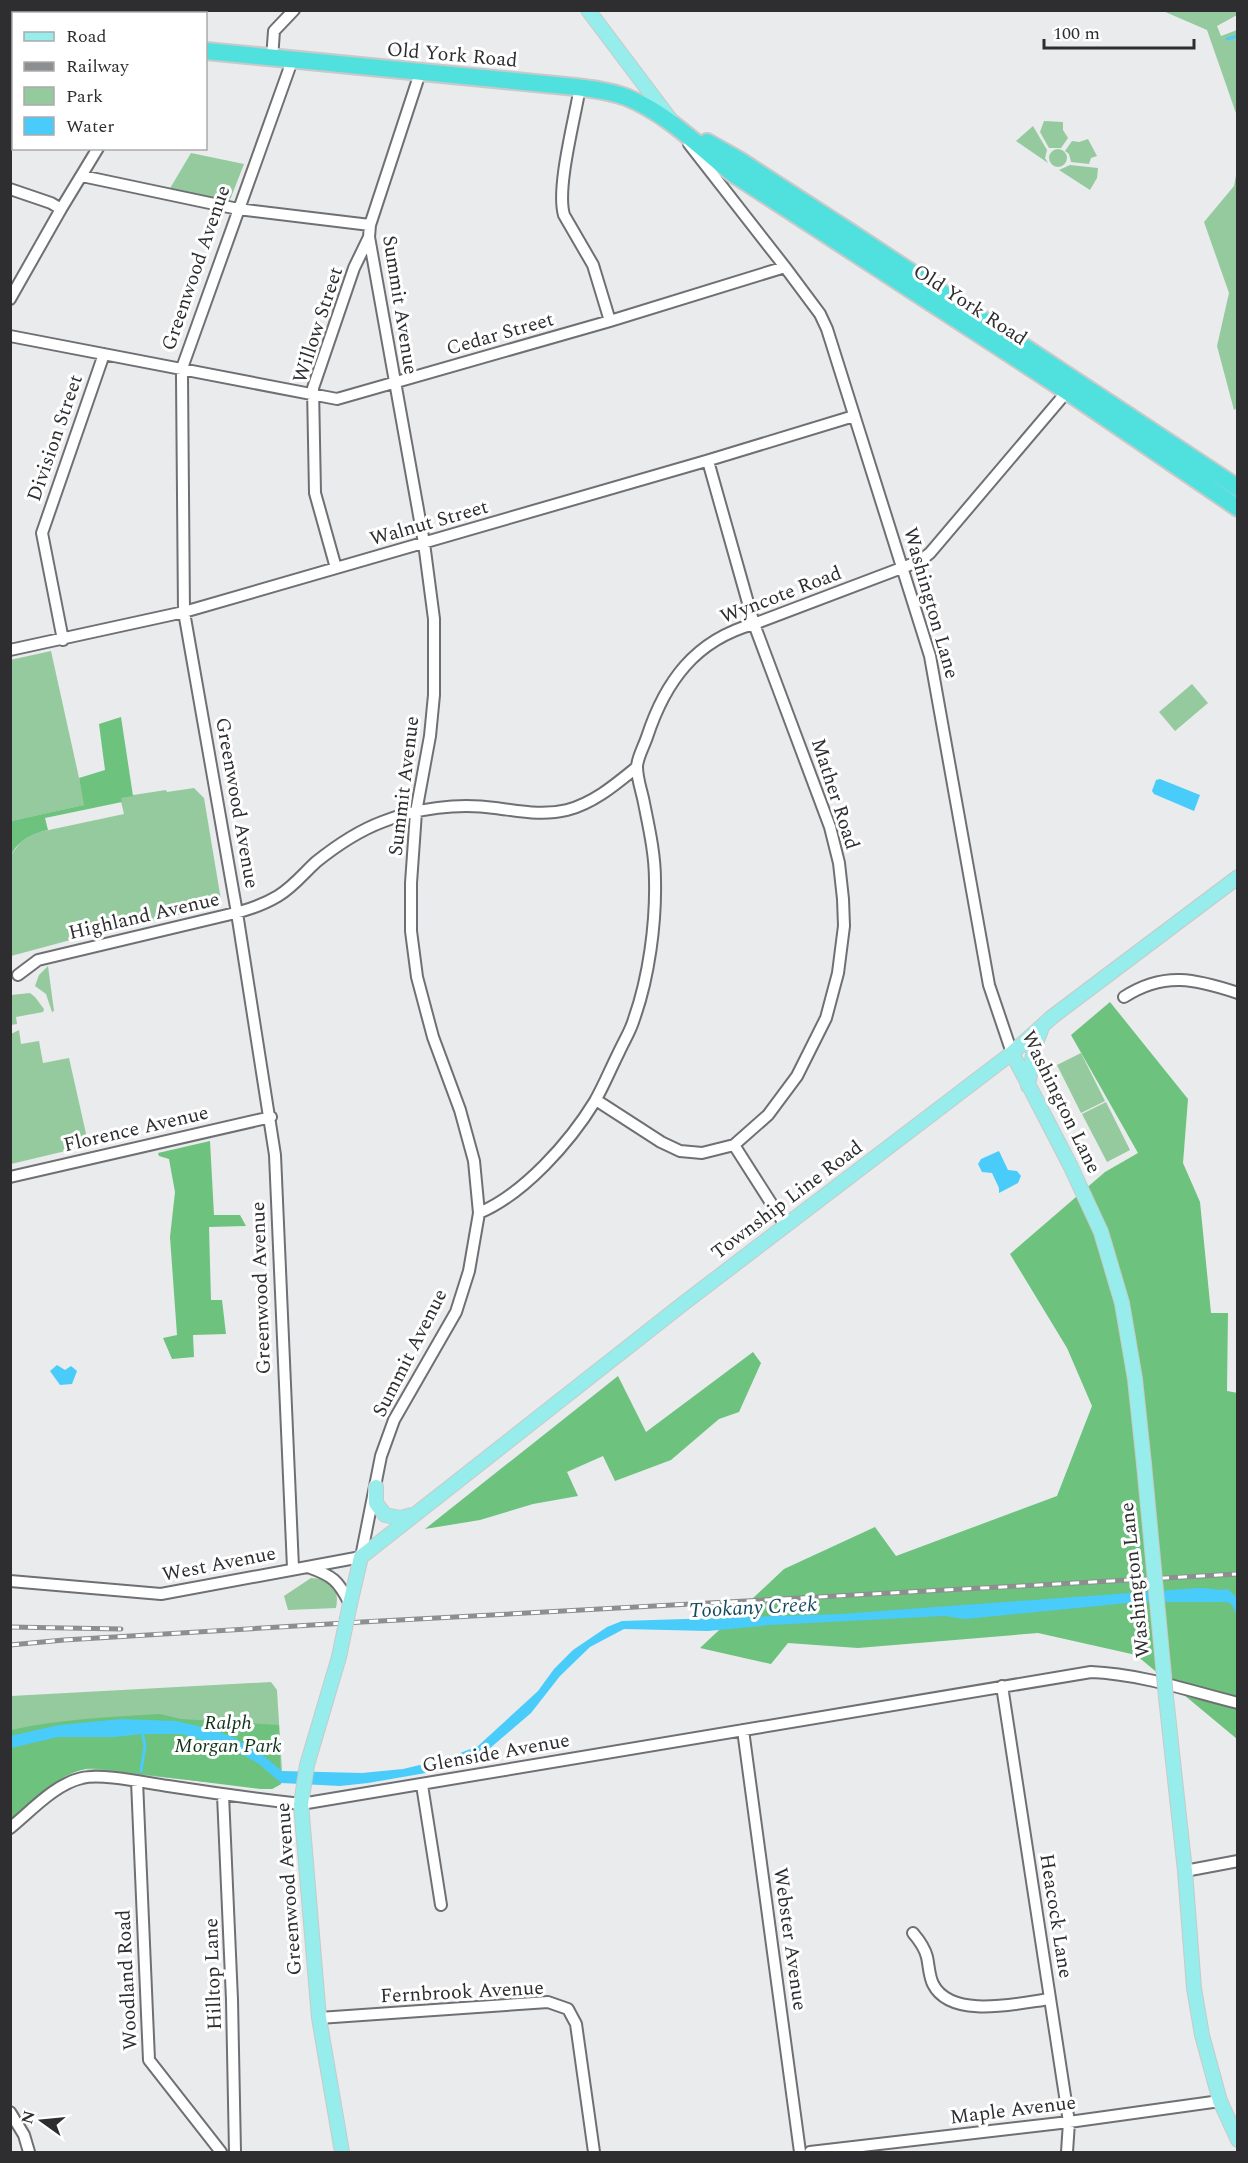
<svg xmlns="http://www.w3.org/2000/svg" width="1248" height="2163" font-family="Spectral,serif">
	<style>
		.green { fill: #95ca9e }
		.forest { fill: #6dc27e }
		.water { fill: #49ccfa }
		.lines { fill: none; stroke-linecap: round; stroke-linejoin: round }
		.stream { stroke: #49ccfa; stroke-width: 3 }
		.minor-casing { stroke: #6f7073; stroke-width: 14 }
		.major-casing { stroke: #c9c9c9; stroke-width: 16 }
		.highway-casing { stroke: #c9c9c9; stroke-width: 20 }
		.minor { stroke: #fff; stroke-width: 10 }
		.major { stroke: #96edeb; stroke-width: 14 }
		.highway { stroke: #50e1de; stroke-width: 16 }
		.rail-casing { stroke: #8d8e90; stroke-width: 5 }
		.rail { stroke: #fff; stroke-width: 3; stroke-dasharray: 9; stroke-linecap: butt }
		.major-bridge-casing { stroke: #c9c9c9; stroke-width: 16; stroke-linecap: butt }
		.major-bridge { stroke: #96edeb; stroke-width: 14 }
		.labels { text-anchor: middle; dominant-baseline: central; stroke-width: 6; stroke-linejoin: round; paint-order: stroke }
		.street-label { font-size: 20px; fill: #2e2e30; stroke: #fff }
		.park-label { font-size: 20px; font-style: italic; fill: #103419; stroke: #fff }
		.water-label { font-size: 21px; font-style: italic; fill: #154b5e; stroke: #fff }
	</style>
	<rect width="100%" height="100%" fill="#e9ebed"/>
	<path class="green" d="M1163 11H1237V15L1217 26 1221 36 1237 30V116L1207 30Z
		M1044 121 1063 122V130L1068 138 1061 148H1049L1040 132Z
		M1033 126 1047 150 1045 158 1048 163 1016 141Z
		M1088 139 1097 156 1091 158 1089 164 1071 162 1069 154 1065 151 1072 141 1079 142Z
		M1049 158a9 9 0 1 1 18 0a9 9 0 1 1-18 0Z
		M191 153 244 164 230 200 228 202 169 190Z
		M1070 165 1098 168 1097 178 1090 190 1059 170Z
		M1237 170 1238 407 1234 410 1217 346 1229 293 1204 222 1234 186Z
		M51 651 85 805 11 821 10 660Z
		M1192 684 1208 703 1175 731 1159 712Z
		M194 788 204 798 221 900 218 905 135 926 133 916 102 923V925L113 923 115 928 11 956V855L22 840 30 834 124 814 120 797 166 790 167 792Z
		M48 966 54 1011 52 1012 46 994 35 986 39 975Z
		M30 993 35 997 44 1009 43 1012 16 1017 17 1024 11 1025V995Z
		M19 1030 21 1044 39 1041 43 1063 69 1058 87 1138 114 1131 116 1139 11 1164V1034Z
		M1081 1053 1105 1101 1081 1113 1057 1065Z
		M1106 1102 1130 1150 1107 1162 1082 1114Z
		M311 1578C331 1579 340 1587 336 1608L288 1610 284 1596Z
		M271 1682 277 1690 282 1771 281 1784 272 1789 85 1769 67 1774 11 1819V1696Z"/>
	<path class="forest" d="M121 717 133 796 121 798 122 802 45 818 48 830C30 834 20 839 11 855V821L84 805 79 778 105 770 99 724Z
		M1110 1002 1188 1099 1183 1163 1200 1202 1211 1313H1228L1227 1391 1238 1393 1237 1739 1136 1655 1038 1633 858 1648 788 1643 771 1664 700 1648 784 1569 875 1527 896 1556 1057 1496 1092 1406 1067 1348 1010 1254 1105 1172 1138 1153 1071 1035Z
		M210 1141 214 1215H240L246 1226 209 1227 211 1300H222L226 1334 193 1335 194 1357 172 1359 163 1338 177 1335 170 1237 175 1192 169 1159 159 1156 158 1153Z
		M753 1352 761 1363 739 1412 719 1419 671 1460 615 1481 603 1456 567 1472 578 1496 533 1504 480 1520 425 1529 618 1376 646 1432Z
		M160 1714 181 1719 279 1725 281 1784 272 1789H261L92 1768C60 1771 35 1800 11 1819V1730C60 1719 110 1717 160 1714Z"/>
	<path class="water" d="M1160 779 1200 795 1194 811 1154 794 1152 791 1156 780Z
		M999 1151 1008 1170 1017 1171 1021 1176 1018 1183 999 1193V1188L992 1173 982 1172 978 1164 981 1159Z
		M57 1365 65 1370 71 1366 77 1371 72 1384 60 1385 50 1371Z
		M1199 1588C1210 1588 1217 1591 1228 1589L1237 1598V1620L1235 1610 1230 1603 1224 1602H1138L965 1619 944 1616 771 1625 708 1631 624 1629 590 1647 560 1676 531 1713 482 1755 466 1764 449 1769 368 1783 340 1786 281 1783 259 1764 228 1747 181 1734H142L114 1737H58L11 1748 10 1736 59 1725 121 1719 176 1721 211 1729 235 1738 265 1757 282 1771 362 1773 403 1769 445 1759 478 1746 538 1691 554 1669 573 1650 607 1627 622 1621 840 1614Z"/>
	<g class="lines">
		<path class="stream" d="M1227 39 1238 36
			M141 1771 145 1746 142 1731"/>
		<defs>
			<path id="minor" d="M163 14 164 10
				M272 59 274 31 294 10
				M292 61 182 368V377L184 612 237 913 275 1155 293 1568
				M580 87C575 118 556 188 564 215L593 265 610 321
				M10 114 14 115
				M689 144 785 267 820 314 827 329 930 656 989 985 1012 1053
				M82 176 238 209 370 225
				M10 189 51 203 61 209
				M10 299 61 209 98 148
				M10 336 337 399 610 321 785 267
				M336 568 315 493 313 388 354 268 369 237
				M63 640 42 533 104 354
				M10 650 184 612 706 461 854 416
				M18 975 38 960 227 915C245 911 263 905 278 896 293 887 304 873 316 862 336 846 358 831 382 822 417 808 458 803 495 808 520 811 542 816 567 810 594 803 616 784 637 767
				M1124 997C1164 971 1196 979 1238 993
				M596 1100 661 1142 680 1151 702 1153 734 1145 768 1115 797 1076 826 1018 838 973 844 926 843 899 839 863 830 827 754 624 708 461
				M734 1145 785 1225
				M10 1177 271 1117
				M479 1213C524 1194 570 1142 595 1101 604 1085 611 1068 619 1052 624 1041 631 1030 634 1019 649 977 656 923 655 880 655 854 649 828 644 803 642 792 637 779 637 767 637 758 644 746 647 737 665 682 695 640 754 624L920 561 930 553 1070 388
				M308 1567C333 1576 338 1580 350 1604
				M10 1581 161 1594 361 1557 381 1456 394 1420 456 1312 469 1271 479 1213 474 1161 460 1110 433 1037 417 977 411 931V883L416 812 430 736 434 695V619L424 543 369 237 370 225 420 73
				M1002 1686 1069 2122 1067 2152
				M743 1730 800 2152
				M137 1781 149 2060 221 2152
				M422 1785 441 1905
				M223 1795 232 2000 235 2152
				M10 1828C31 1811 55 1784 82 1778 102 1773 146 1783 168 1786 213 1793 257 1799 301 1804L1091 1672C1141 1674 1190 1691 1238 1703
				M1185 1871 1238 1861
				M913 1933C919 1940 925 1949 927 1957 929 1966 929 1976 933 1984 951 2020 1019 2003 1050 1999
				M319 2018 548 2002 568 2009 576 2024 594 2152
				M10 2112 24 2135 29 2152
				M810 2152 1069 2122 1220 2101"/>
			<path id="major" d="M588 10 670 119
				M1012 1053 1070 1165 1101 1232 1122 1303 1135 1379 1144 1464
				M1028 1086 1034 1048 1041 1030
				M376 1487V1503L385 1515 401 1518 412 1515
				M350 1604 361 1557 684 1303 1012 1053 1052 1017 1238 877
				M339 1657 307 1765 301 1804 319 2018 342 2152
				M1166 1697 1185 1871 1194 1988 1202 2035 1220 2101 1238 2140"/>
			<path id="highway" d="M41 10 53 14
				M206 51 576 87C593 89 610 91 626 97 666 113 699 146 732 173L1068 392 1238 508
				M707 142 739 160 850 232 1238 488"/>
		</defs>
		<use href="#minor" class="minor-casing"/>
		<use href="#major" class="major-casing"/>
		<use href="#highway" class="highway-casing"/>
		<use href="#minor" class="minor"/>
		<use href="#major" class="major"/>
		<use href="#highway" class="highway"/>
		<defs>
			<path id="rail" d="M10 1627 121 1629
				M10 1645 64 1640 362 1622 1238 1574"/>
		</defs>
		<use href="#rail" class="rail-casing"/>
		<use href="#rail" class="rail"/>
		<defs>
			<path id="major-bridge" d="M1144 1464 1166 1697
				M339 1657 350 1604"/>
		</defs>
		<use href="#major-bridge" class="major-bridge-casing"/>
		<use href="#major-bridge" class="major-bridge"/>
	</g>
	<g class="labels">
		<g class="street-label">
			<text transform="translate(452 55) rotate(5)">Old York Road</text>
			<text transform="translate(196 268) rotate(-71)">Greenwood Avenue</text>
			<text transform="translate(400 305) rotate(81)">Summit Avenue</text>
			<text transform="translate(970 305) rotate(33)">Old York Road</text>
			<text transform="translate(318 325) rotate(-72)">Willow Street</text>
			<text transform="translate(500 334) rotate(-16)">Cedar Street</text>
			<text transform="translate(55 438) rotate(-71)">Division Street</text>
			<text transform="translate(429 523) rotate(-16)">Walnut Street</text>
			<text transform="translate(781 595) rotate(-21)">Wyncote Road</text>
			<text transform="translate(931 603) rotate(74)">Washington Lane</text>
			<text transform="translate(404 786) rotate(-83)">Summit Avenue</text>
			<text transform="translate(835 794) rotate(72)">Mather Road</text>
			<text transform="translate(237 803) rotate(80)">Greenwood Avenue</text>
			<text transform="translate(144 916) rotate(-13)">Highland Avenue</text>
			<text transform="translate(1061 1102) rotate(64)">Washington Lane</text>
			<text transform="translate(136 1129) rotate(-13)">Florence Avenue</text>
			<text transform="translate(787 1200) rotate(-37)">Township Line Road</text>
			<text transform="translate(261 1288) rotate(-92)">Greenwood Avenue</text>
			<text transform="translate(410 1353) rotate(-63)">Summit Avenue</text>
			<text transform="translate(219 1564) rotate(-11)">West Avenue</text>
			<text transform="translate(1135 1580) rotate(-96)">Washington Lane</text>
			<text transform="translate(496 1753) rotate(-10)">Glenside Avenue</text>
			<text transform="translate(289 1889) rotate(-94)">Greenwood Avenue</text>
			<text transform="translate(1056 1916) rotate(81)">Heacock Lane</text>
			<text transform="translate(790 1939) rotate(82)">Webster Avenue</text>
			<text transform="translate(213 1974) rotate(-92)">Hilltop Lane</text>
			<text transform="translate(127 1980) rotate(-93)">Woodland Road</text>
			<text transform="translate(462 1992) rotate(-3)">Fernbrook Avenue</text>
			<text transform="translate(1013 2110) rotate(-7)">Maple Avenue</text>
		</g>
		<g class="park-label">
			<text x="228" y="1723">Ralph<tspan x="228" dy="23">Morgan Park</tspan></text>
		</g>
		<g class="water-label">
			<text transform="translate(753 1608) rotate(-3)">Tookany Creek</text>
		</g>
	</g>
	<rect width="1248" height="2163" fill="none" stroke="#2e2e30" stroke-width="24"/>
	<rect x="12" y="12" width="195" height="138" fill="#ffffff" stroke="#ababac" stroke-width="1.5"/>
	<rect x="24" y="32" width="30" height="9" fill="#96edeb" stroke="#ababac" stroke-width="1.5"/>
	<text x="66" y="42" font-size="18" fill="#2e2e30">Road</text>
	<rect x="24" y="62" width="30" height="9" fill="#8d8e90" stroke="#ababac" stroke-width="1.5"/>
	<text x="66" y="72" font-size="18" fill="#2e2e30">Railway</text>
	<rect x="24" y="87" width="30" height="18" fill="#95ca9e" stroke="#ababac" stroke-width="1.5"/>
	<text x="66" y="102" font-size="18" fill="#2e2e30">Park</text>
	<rect x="24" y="117" width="30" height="18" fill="#49ccfa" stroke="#ababac" stroke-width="1.5"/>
	<text x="66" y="132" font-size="18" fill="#2e2e30">Water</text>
	<g transform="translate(42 2121) rotate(285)" stroke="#ffffff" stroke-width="4.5" paint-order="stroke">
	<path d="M0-4.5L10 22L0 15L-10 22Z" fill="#2e2e30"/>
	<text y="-9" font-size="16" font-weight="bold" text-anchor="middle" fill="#2e2e30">N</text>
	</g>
	<path d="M1044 39v9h150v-9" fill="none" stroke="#2e2e30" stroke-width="3"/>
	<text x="1053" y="39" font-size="18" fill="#2e2e30" stroke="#ffffff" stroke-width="4.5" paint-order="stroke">100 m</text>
</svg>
